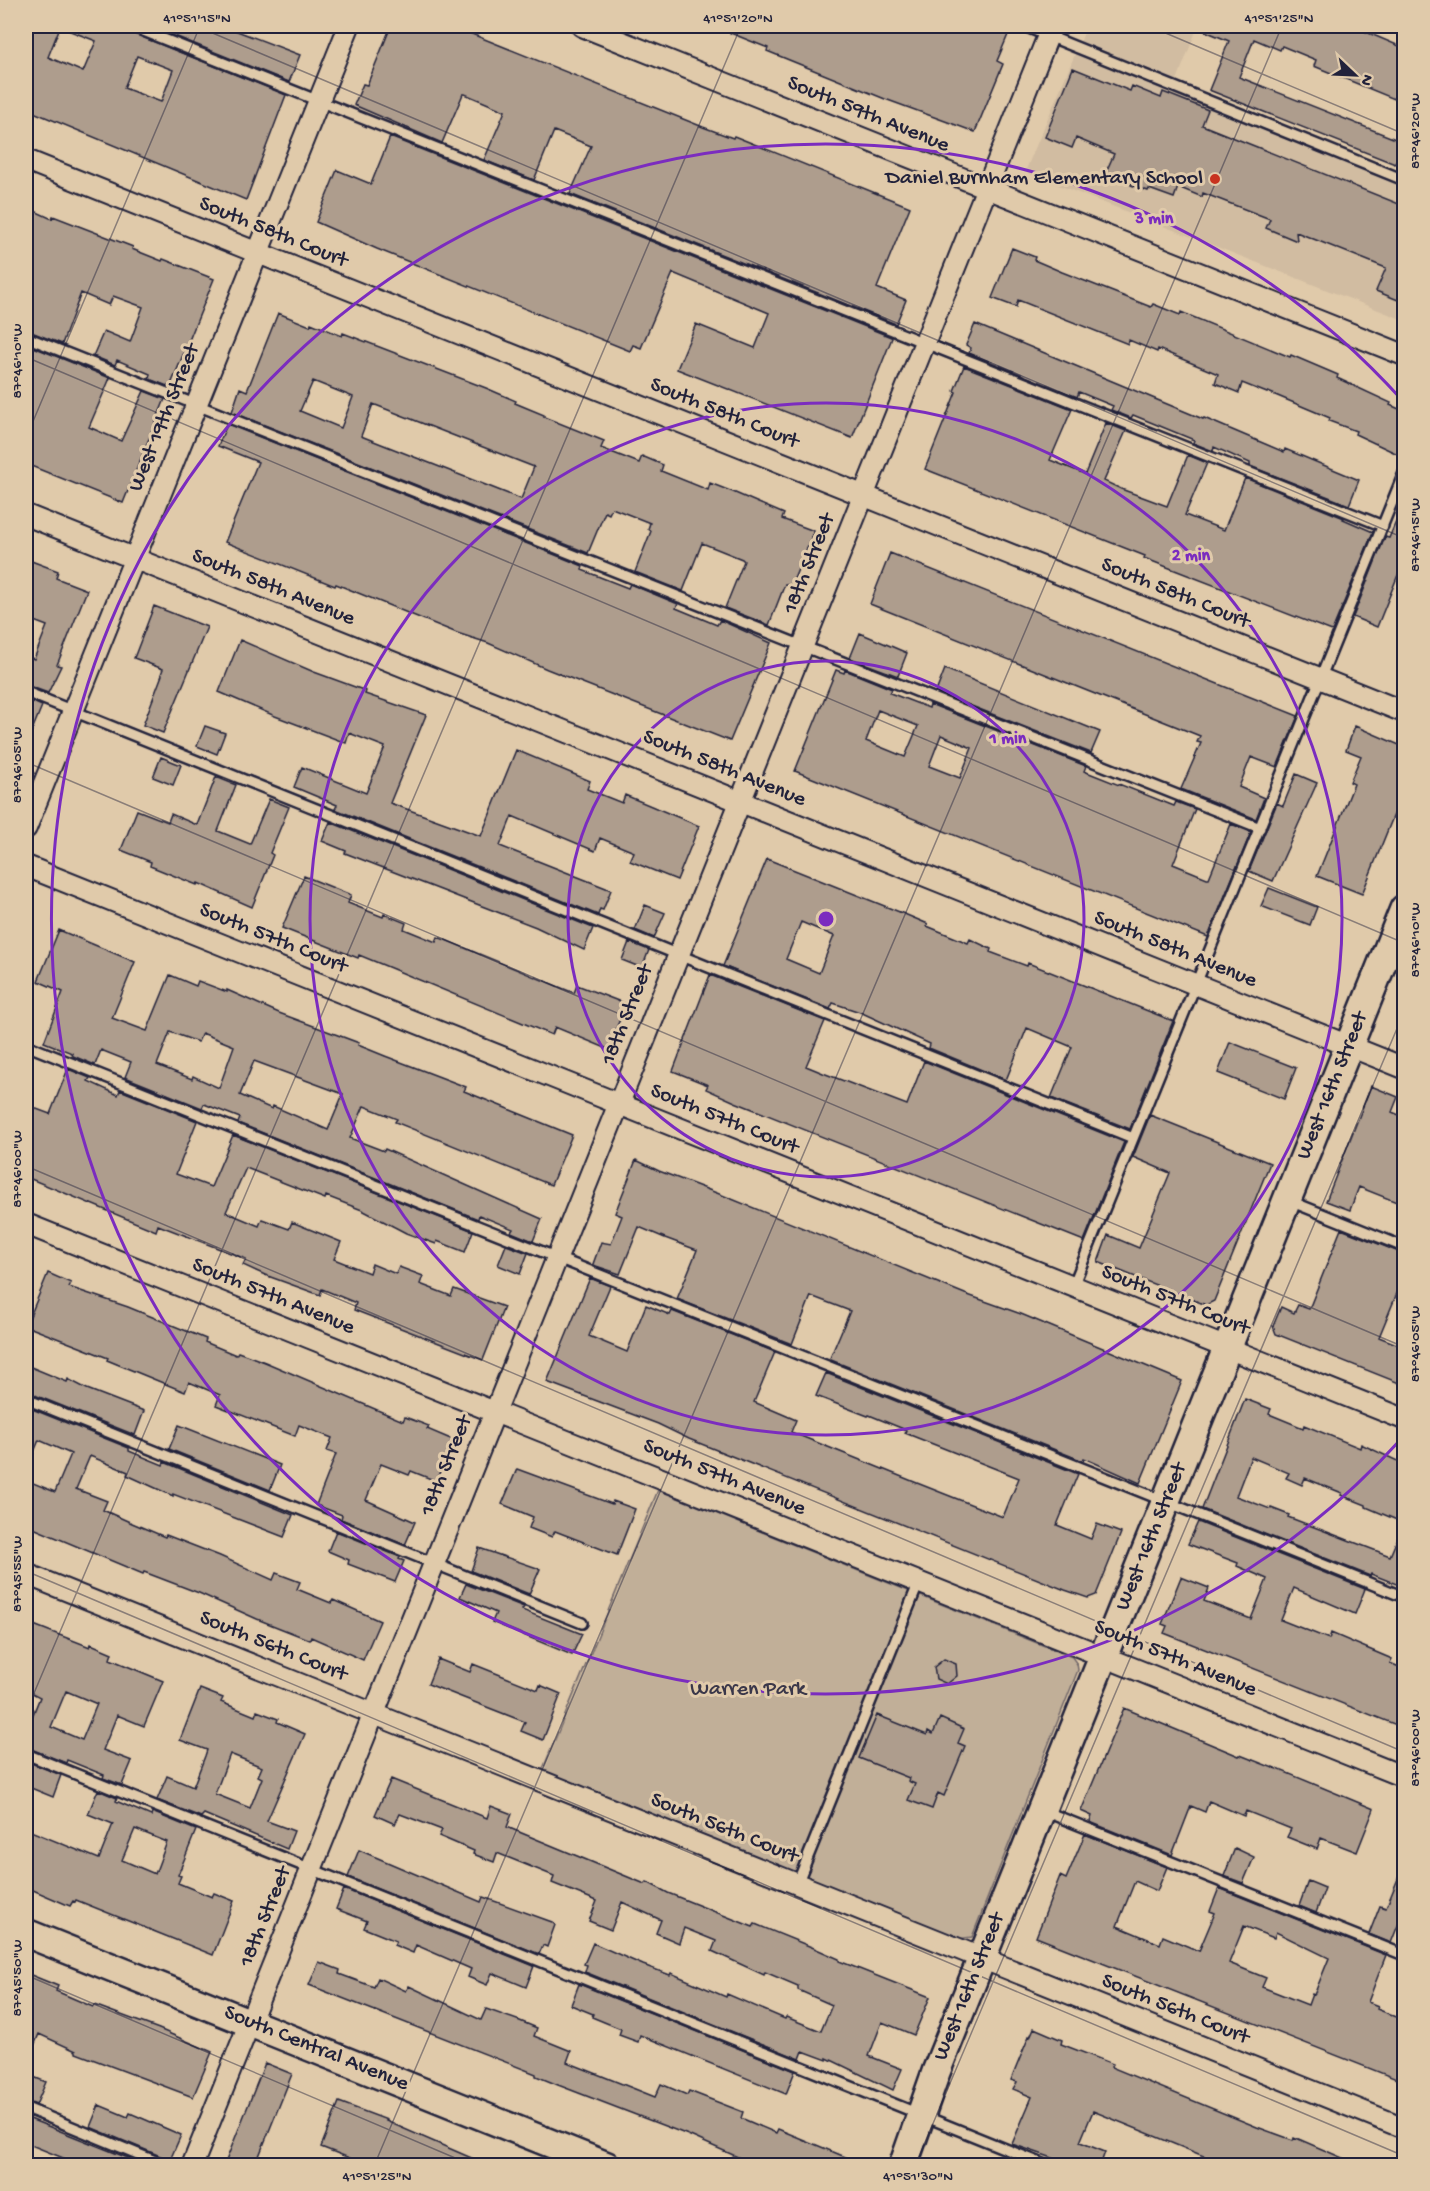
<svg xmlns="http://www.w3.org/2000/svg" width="1430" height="2191" font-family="'Gochi Hand',sans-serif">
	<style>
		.built { fill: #d1bca1 }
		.green { fill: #c1af98; stroke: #72686a; stroke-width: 1.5 }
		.building { fill: #ae9d8d; stroke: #22223b; stroke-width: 1.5; fill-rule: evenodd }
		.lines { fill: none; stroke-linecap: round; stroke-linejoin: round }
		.lane-casing { stroke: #22223b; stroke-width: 14 }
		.street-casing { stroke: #22223b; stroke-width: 24 }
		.secondary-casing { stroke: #22223b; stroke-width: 32 }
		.lane { stroke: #e0caaa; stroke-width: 9 }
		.street { stroke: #e0caaa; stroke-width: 20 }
		.secondary { stroke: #e0caaa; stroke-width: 27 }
		.ticks { fill: none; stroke: #22223b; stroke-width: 1.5; stroke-opacity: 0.45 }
		.ring { fill: none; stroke: #7b2cbf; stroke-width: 3 }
		.poi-dot { fill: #c8321e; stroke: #e0caaa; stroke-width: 2 }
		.labels { text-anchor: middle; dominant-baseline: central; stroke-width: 6; stroke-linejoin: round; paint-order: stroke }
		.street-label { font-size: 22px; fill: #22223b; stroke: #e0caaa }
		.poi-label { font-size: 22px; fill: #22223b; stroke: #e0caaa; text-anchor: end }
		.park-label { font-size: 22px; fill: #3a3749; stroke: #e0caaa }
		.centre { fill: #7b2cbf; stroke: #e0caaa; stroke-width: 3 }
		.ring-label { font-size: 18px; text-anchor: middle; font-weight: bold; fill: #7b2cbf; stroke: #e0caaa; stroke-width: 6; stroke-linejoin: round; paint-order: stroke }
		.neatline { fill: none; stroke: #22223b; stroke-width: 2 }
		.ticks-label { font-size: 15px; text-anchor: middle; fill: #22223b }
	</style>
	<rect width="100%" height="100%" fill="#e0caaa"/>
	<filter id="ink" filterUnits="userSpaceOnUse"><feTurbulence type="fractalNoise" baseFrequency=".0167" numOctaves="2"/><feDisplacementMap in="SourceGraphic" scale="12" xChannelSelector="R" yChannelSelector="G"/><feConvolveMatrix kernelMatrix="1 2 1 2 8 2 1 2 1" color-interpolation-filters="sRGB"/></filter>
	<g filter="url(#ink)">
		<path class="built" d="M1087 26H1198L1172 93 1404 185V320L1025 172Z"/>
		<path class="green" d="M658 1490 1072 1657 1077 1664 1078 1670 972 1937 957 1939 542 1771Z"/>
		<path class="building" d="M26 26H115L286 95 246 200 26 109ZM60 27 96 41 83 72 48 57ZM137 56 173 70 161 102 124 88Z
			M162 26H224L300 55 289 82 160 30Z
			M391 26H452L703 127 733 138 734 136 910 207 877 288 906 300 896 324 570 194 591 146 554 131 534 180 484 160 505 111 465 94H463L442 143 354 105 363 84 367 85Z
			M713 26H1000L1010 30 997 61 1003 64 975 132 885 99 767 51 768 48Z
			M1193 26H1352L1404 48V103L1314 66 1316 60 1282 46 1280 50 1254 39 1239 77 1403 142 1395 164 1209 90 1229 41Z
			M1073 68 1130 91 1132 86 1161 98 1163 92 1208 110 1202 125 1404 206V297L1400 295 1398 300 1376 291 1386 268 1296 232 1297 241 1266 228 1270 219 1203 193 1202 197 1178 187 1174 198 1149 189 1148 191 1131 185 1132 182 1106 172 1114 154 1076 138 1072 148 1045 137Z
			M390 137 891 337 892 338 852 438 677 369 696 324 755 348 769 313 673 273 641 348 633 345 630 351 377 249 316 222 337 170 371 184Z
			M26 207 52 219 53 216 133 247 132 249 162 261 163 259 214 279 170 387 149 379 150 374 117 360 115 365 93 356 104 331 130 342 143 307 113 296 109 305 81 293 62 344 26 330Z
			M1012 248 1035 257 1034 260 1062 272 1151 307 1153 304 1180 315 1181 312 1290 357 1291 355 1338 375 1337 378 1391 403 1390 405 1404 411V457L1355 434 1356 431 1329 421 1330 418 1268 392 1267 393 1242 383 1239 393 1215 383 1218 374 1158 349 1157 352 1129 340 1128 344 1018 300 1016 307 992 298Z
			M278 313 310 326 311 323 342 336 343 333 486 388 516 401 515 403 544 415V417L604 441 601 448 639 463 642 456 663 465 661 471 708 490 710 483 733 492 784 514 782 519 814 531 791 586 785 584 769 625 725 608 744 561 742 559 702 543 683 591 635 572 651 531 648 529 650 523 612 508 609 514 605 512 588 553 232 412 240 388 247 391ZM313 381 353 397 341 428 300 411ZM373 404 534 467 521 499 361 436Z
			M975 324 1203 419 1204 418 1284 452 1285 449 1359 480 1349 505 1250 466V463L1214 447 1213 451 1193 443 1194 440 1133 415 1131 418 1111 410 1113 406 1079 392 1077 397 969 353 971 348 966 345Z
			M26 344 110 378 89 427 121 441 144 391 165 399 123 503 26 464Z
			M964 366 1072 409 1050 460 1085 474 1106 423 1126 431 1104 481 1121 489 1167 506 1188 455 1207 463 1185 515 1224 530 1245 478 1344 518 1343 519 1373 532 1332 631 1167 567 1144 558 1145 556 925 469 956 392 954 391Z
			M227 424 583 566 582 570 628 588 630 584 678 604 676 608 717 625 720 620 771 643 730 741 547 669 488 643 457 633 336 584 335 586 225 542 258 462 218 446Z
			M1404 503V560L1377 627 1353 617 1385 537 1389 538Z
			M890 553 1298 716 1277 767 1251 757 1239 787 1264 798 1256 819 1181 789 1201 743 1197 742 1200 736 870 604Z
			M26 559 58 571 56 578 87 590 57 665 61 666 48 693 26 685V656L34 659 47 626 26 618Z
			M154 606 207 627 163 733 143 725 162 675 161 674 163 669 134 658Z
			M860 633 907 653 898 676 850 658Z
			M240 640 314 672 366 691 365 694 426 715 390 803 481 836 516 750 590 781 587 789 622 803 625 795 699 826 677 880 630 861 634 852 600 838 595 851 512 816 500 846 611 890 603 910 600 909 598 915 335 809 337 805 294 787 302 767 366 793 385 747 349 733 346 743 275 716 219 692Z
			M945 669 1100 732 1091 753 936 692Z
			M836 670 844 673 845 670 892 689 890 693 929 708 930 704 1086 766 1084 771 1119 785V784L1174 806 1176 802 1195 809 1173 864 1207 878H1209L1231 824 1251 832 1208 937 795 771ZM878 710 918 726 905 757 866 741ZM941 735 972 748 960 778 929 766Z
			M26 699 42 706 26 745Z
			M205 726 225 733 217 754 197 746Z
			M1355 726 1404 747V804L1399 802 1362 894 1317 876 1354 784 1350 782 1361 756 1346 750Z
			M161 757 181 765 173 785 153 777Z
			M1296 774 1317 783 1273 881 1249 871 1277 803 1283 806Z
			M216 777 236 785 218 831 250 844 269 799 289 807 270 853 273 855 252 907 198 883 197 885 150 866 151 862 121 850 137 810 168 822 171 814 197 825Z
			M330 822 593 928 584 950 536 927 345 853 346 851 322 841Z
			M767 859 902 913 928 924 927 926 968 943 970 939 991 949 990 952 1027 966 1028 963 1173 1021 1130 1129 1051 1098 1072 1047 1027 1028 1006 1080 929 1048 930 1044 860 1012 833 1003 830 1009 723 966ZM801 922 834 936 819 973 786 959Z
			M304 876 351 895 348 903 383 917 384 914 406 923 404 929 436 942 438 937 574 993 577 985 626 1004 608 1049 555 1027 552 1035 393 969 359 955 358 958 282 928Z
			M1269 888 1317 907 1310 925 1261 906Z
			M645 905 665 913 654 938 635 930Z
			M59 930 135 962 112 1018 147 1031 170 975 196 986 198 981 227 992V990L279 1013 359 1043 358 1045 385 1056 466 1087 464 1091 572 1135 551 1185 395 1122 397 1119 364 1106 350 1138 384 1151 385 1149 542 1219 533 1241 511 1232 513 1229 479 1215 478 1219 238 1123 240 1118 204 1104 202 1108 125 1077 131 1062 101 1050 95 1065 73 1056 72 1053 44 1042 63 992 38 981ZM170 1032 198 1042 202 1033 234 1046 219 1088 193 1076 192 1079 157 1065ZM254 1061 343 1094 328 1130 273 1106 272 1109 240 1095Z
			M629 942 649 950 642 968 622 960Z
			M710 975 825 1021 806 1066 823 1073 907 1105 924 1061 1124 1142 1084 1241 735 1102 706 1089 708 1085 673 1071Z
			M1230 1042 1296 1068 1284 1099 1218 1073Z
			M68 1069 90 1078 88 1081 118 1095 120 1090 197 1121 176 1174 211 1187 233 1135 473 1231 465 1252 437 1241 436 1244 406 1233 362 1210 326 1196 325 1199 246 1168 226 1212 259 1226 262 1219 289 1229 292 1222 341 1242 334 1259 369 1273 372 1264 396 1274 399 1267 423 1276 420 1284 451 1296 454 1289 504 1307 483 1360 354 1310 356 1303 322 1289 320 1295 265 1275 243 1265 246 1259 158 1225 156 1231 26 1177V1105L50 1114Z
			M1371 1086 1398 1097 1392 1112 1404 1117V1205L1359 1187 1350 1210 1326 1201Z
			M1150 1115 1270 1163 1214 1301 1206 1305 1098 1262 1108 1235 1139 1248 1170 1173 1133 1157Z
			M636 1160 659 1171 722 1195 965 1294 1021 1314 1182 1381 1140 1483 1084 1458 1083 1461 831 1360 830 1358 850 1311 811 1296 792 1344 677 1299 697 1250 665 1238 639 1227 620 1274 596 1266 593 1264 601 1242 611 1244 622 1216 615 1213Z
			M1341 1229 1404 1254V1276L1379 1337 1404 1347V1385L1276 1334 1273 1326 1281 1307 1294 1313 1298 1305 1309 1309Z
			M506 1245 528 1253 520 1274 498 1265Z
			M48 1273 71 1283 69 1287 128 1307 206 1339 205 1342 236 1355 238 1352 265 1362 403 1421 405 1417 429 1426 427 1429 453 1440 436 1481 411 1471 409 1475 381 1464 366 1500 415 1522 405 1545 341 1519 342 1515 316 1505 336 1454 327 1451 332 1438 299 1425 295 1436 216 1405 220 1395 189 1382 185 1392 107 1360 108 1358 26 1326Z
			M590 1278 610 1286 589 1336 627 1352 646 1305 670 1315 672 1311 775 1352 754 1402 796 1420 791 1432 917 1483 1003 1517 1019 1478 905 1433 906 1430 869 1415 868 1416 816 1396 826 1373 1078 1474 1057 1525 1091 1539 1097 1524 1121 1533 1096 1595 1088 1598 1065 1590 689 1439 658 1424 547 1382Z
			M26 1365 67 1382 68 1379 87 1389 144 1411 135 1435 37 1396 26 1389Z
			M1245 1399 1271 1409 1269 1414 1303 1428 1304 1425 1360 1448 1361 1444 1404 1464V1587L1371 1574 1370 1576 1202 1509ZM1251 1457 1289 1473 1286 1478 1302 1485 1305 1478 1342 1493 1341 1495 1366 1505V1507L1404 1523 1390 1556 1288 1517 1289 1515 1271 1508 1270 1509 1236 1496Z
			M32 1409 129 1448V1451L163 1465 164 1462 293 1515 284 1537 173 1494V1496L127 1475 128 1472 90 1456 76 1489 107 1501 103 1510 132 1523 165 1537 166 1535 220 1556 273 1580 276 1573 300 1582 297 1589 331 1603 333 1600 380 1621 363 1660 311 1637 310 1640 257 1619 199 1593 144 1572 143 1574 26 1525V1480L55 1492 71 1454 39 1440 26 1471V1426Z
			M179 1425 280 1465 270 1490 169 1449Z
			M517 1469 612 1504 613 1501 635 1509 617 1555 555 1531 552 1537 529 1528 533 1517 502 1504Z
			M1198 1522 1365 1589 1355 1614 1294 1588 1281 1620 1329 1639 1331 1633 1392 1659 1390 1663 1404 1669V1728L1164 1633 1167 1626 1162 1624 1181 1577 1209 1588 1204 1601 1251 1619 1267 1579 1237 1566 1238 1563 1188 1544Z
			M336 1531 400 1557 399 1559 404 1561 395 1582 348 1564 349 1560 328 1551Z
			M479 1548 540 1569 529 1594 471 1571Z
			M466 1584 524 1607 522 1610 582 1634 572 1655 492 1622 496 1613 460 1597Z
			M26 1622 90 1647 91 1644 112 1653 110 1659 163 1681 144 1726 117 1715 103 1750 132 1761 122 1785 103 1778 104 1775 67 1760 66 1763 26 1747V1732L40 1697 26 1690ZM66 1691 97 1704 82 1740 51 1727Z
			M438 1659 470 1672 473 1664 538 1690 540 1685 561 1694 543 1740 521 1731 525 1722 428 1684Z
			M944 1659 956 1664 957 1676 947 1684 936 1679 934 1667Z
			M200 1689 223 1698 221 1702 255 1716 257 1711 278 1719 277 1722 305 1734 267 1821 294 1831 287 1849 204 1814 201 1817 157 1800 167 1776 193 1787 205 1756 207 1750 180 1740ZM230 1754 262 1767 258 1776 262 1778 250 1808 215 1794Z
			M1124 1708 1239 1756 1240 1755 1273 1768V1767L1374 1809 1357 1852 1321 1838 1317 1849 1287 1837 1291 1829 1246 1811 1244 1816 1209 1801 1205 1812 1191 1806 1172 1855 1090 1822 1092 1816 1081 1811Z
			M877 1715 927 1735 928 1731 933 1734 940 1718 964 1729 958 1743 965 1746 944 1796 938 1793 932 1809 908 1800 915 1784 908 1781 909 1778 859 1758Z
			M26 1761 61 1775 53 1797 26 1786Z
			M391 1779 487 1818 491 1806 512 1814 507 1827 645 1884 647 1882 668 1893 753 1927 755 1924 814 1948 839 1959V1961L930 1997 914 2035 882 2022 869 2056 902 2069 893 2090 827 2058V2060L803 2051 800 2059 585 1972 587 1965 584 1964 593 1943 643 1965 670 1975 671 1973 726 1997 727 1994 785 2019 786 2017 821 2031 832 2005 798 1990V1986L765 1972 764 1975 712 1951 716 1941 684 1928 679 1943 656 1933 661 1920 622 1902 611 1930 589 1921 597 1901 552 1883 554 1876 497 1853 494 1862 473 1854 474 1851 439 1836 442 1830 400 1814 395 1824 375 1815Z
			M98 1790 117 1798 116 1801 151 1816 152 1812 196 1830 178 1875 181 1876 178 1883 212 1897 214 1893 234 1901 213 1955 76 1900 75 1902 73 1901 70 1906 26 1887V1829L99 1859 113 1824 88 1814ZM135 1829 167 1842 155 1874 122 1860Z
			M1085 1834 1167 1867 1157 1891 1135 1881 1117 1926 1160 1944 1163 1936 1199 1951 1215 1913 1210 1911 1219 1888 1386 1955 1368 2002 1378 2006 1377 2009 1404 2020V2082L1036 1937 1060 1876 1066 1879ZM1244 1926 1274 1938 1276 1932 1329 1958 1314 1995 1312 1994 1308 2005 1262 1987 1266 1978 1229 1963Z
			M1235 1848 1254 1857 1243 1883 1224 1876Z
			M359 1850 481 1902 483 1897 552 1922 555 1925 547 1947 543 1945 539 1954 348 1877Z
			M1404 1864V1910L1391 1943 1369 1934 1380 1906 1386 1908Z
			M1308 1881 1325 1888 1316 1913 1299 1906Z
			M344 1889 534 1966 526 1987 492 1973 487 1985 468 1977 471 1969 416 1945 413 1953 394 1945 396 1941 364 1928 367 1921 336 1909Z
			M319 1962 340 1970 339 1974 374 1987 378 1978 406 1991 409 1986 481 2020 486 2009 520 2021 537 2028 534 2036 571 2051 567 2062 655 2097 661 2084 687 2095 689 2091 743 2112 741 2118 776 2133 778 2129 867 2166H758L688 2135 558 2085 536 2076V2074L309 1985Z
			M26 1973 58 1986 56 1991 93 2007 94 2005 159 2029 212 2052 193 2097 76 2053V2051L39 2034 26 2065Z
			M579 1984 795 2071 786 2094 640 2035 638 2042 619 2035 621 2029 592 2017 593 2014 571 2005Z
			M1034 2028 1062 2040 1061 2044 1113 2064 1111 2067 1257 2127 1293 2140 1294 2137 1361 2166H1228L1093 2111 1080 2142 1105 2152 1100 2166H1076L1012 2144 1032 2097 1013 2089 1017 2082 1011 2080 1029 2036 1030 2037Z
			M265 2063 292 2074 255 2166H224Z
			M26 2074 46 2082 36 2105 26 2101Z
			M339 2102 387 2120 386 2121 490 2166H350L352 2159 321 2147Z
			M99 2105 128 2117 130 2113 181 2135 170 2160 90 2127Z
			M26 2115 31 2117 30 2119 148 2166H83L26 2143Z
			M1007 2157 1028 2165 1027 2166H1004Z"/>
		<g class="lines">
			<defs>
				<path id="lane" d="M131 26 1383 526
					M1024 26 1404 180
					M26 337 1260 828
					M26 692 1133 1138
					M26 1045 1404 1597
					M1290 1201 1404 1247
					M1073 1286 1404 473
					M26 1399 582 1623
					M26 1754 1048 2166
					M1044 1811 1404 1955
					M797 1884 919 1582
					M26 2108 167 2166"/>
				<path id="street" d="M582 26 1404 355
					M26 160 1404 712
					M26 515 1404 1068
					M26 828 349 26
					M26 866 1404 1419
					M26 1224 1404 1777
					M26 1574 1404 2128
					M192 2166 1052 26"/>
				<path id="secondary" d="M26 1933 607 2166
					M903 2166 936 2072 1404 909"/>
			</defs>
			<use href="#lane" class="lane-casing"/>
			<use href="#street" class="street-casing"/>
			<use href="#secondary" class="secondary-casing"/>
			<use href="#lane" class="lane"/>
			<use href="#street" class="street"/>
			<use href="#secondary" class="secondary"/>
		</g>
	</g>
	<path class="ticks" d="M196 26 1404 538M1149 26 1404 134M26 357 1404 943M26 438 200 26M26 762 1404 1347M26 1166 1404 1752M26 1571 1404 2156M26 1712 741 26M26 1975 474 2166M374 2166 1282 26M915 2166 1404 1012"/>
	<g class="ring">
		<circle cx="826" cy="919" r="258"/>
		<circle cx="826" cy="919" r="516"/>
		<path d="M1402 1438A775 775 0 1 1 1402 400"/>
	</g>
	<circle class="poi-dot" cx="1215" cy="179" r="6"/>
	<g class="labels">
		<g class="street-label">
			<text transform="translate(868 115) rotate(22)">South 59th Avenue</text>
			<text transform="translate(273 233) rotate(22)">South 58th Court</text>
			<text transform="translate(724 414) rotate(22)">South 58th Court</text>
			<text transform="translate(165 418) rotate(-68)">West 19th Street</text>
			<text transform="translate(810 564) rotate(-68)">18th Street</text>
			<text transform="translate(273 588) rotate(22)">South 58th Avenue</text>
			<text transform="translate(1175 594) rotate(22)">South 58th Court</text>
			<text transform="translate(724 769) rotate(22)">South 58th Avenue</text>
			<text transform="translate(273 939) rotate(22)">South 57th Court</text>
			<text transform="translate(1175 950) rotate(22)">South 58th Avenue</text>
			<text transform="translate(628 1015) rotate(-68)">18th Street</text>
			<text transform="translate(1333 1086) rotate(-68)">West 16th Street</text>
			<text transform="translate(724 1120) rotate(22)">South 57th Court</text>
			<text transform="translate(273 1297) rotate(22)">South 57th Avenue</text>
			<text transform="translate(1175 1301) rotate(22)">South 57th Court</text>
			<text transform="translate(447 1466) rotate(-68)">18th Street</text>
			<text transform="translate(724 1478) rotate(22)">South 57th Avenue</text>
			<text transform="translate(1152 1537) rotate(-68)">West 16th Street</text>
			<text transform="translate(273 1647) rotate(22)">South 56th Court</text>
			<text transform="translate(1175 1659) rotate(22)">South 57th Avenue</text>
			<text transform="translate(724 1829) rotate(22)">South 56th Court</text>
			<text transform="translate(266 1917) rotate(-68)">18th Street</text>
			<text transform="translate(970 1987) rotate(-68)">West 16th Street</text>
			<text transform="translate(1175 2010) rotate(22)">South 56th Court</text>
			<text transform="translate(316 2049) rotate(22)">South Central Avenue</text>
		</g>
		<g class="poi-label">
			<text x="1203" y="179">Daniel Burnham Elementary School</text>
		</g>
		<g class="park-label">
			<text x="748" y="1690">Warren Park</text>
		</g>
	</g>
	<circle cx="826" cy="919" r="9" class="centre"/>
	<g class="ring-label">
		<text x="1154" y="223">3 min</text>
		<text x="1191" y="560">2 min</text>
		<text x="1008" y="743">1 min</text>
	</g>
	<rect width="1430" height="2191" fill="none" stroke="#e0caaa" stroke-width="66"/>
	<g transform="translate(1355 75) rotate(113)" stroke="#e0caaa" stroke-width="4.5" paint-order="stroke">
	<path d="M0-4.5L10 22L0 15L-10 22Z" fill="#22223b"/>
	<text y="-9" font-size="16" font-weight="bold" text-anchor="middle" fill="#22223b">N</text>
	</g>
	<rect x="33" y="33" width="1364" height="2125" class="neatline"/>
	<g class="ticks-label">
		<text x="197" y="22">41°51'15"N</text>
		<text x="738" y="22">41°51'20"N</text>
		<text x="1279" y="22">41°51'25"N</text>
		<text transform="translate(1414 131) rotate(-90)" y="5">87°46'20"W</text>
		<text transform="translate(16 361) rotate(-90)" y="5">87°46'10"W</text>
		<text transform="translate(1414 535) rotate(-90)" y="5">87°46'15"W</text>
		<text transform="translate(16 765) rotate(-90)" y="5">87°46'05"W</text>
		<text transform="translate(1414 940) rotate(-90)" y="5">87°46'10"W</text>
		<text transform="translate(16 1169) rotate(-90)" y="5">87°46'00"W</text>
		<text transform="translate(1414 1344) rotate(-90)" y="5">87°46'05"W</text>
		<text transform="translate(16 1574) rotate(-90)" y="5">87°45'55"W</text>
		<text transform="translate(1414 1748) rotate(-90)" y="5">87°46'00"W</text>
		<text transform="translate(16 1978) rotate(-90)" y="5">87°45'50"W</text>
		<text x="377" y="2180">41°51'25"N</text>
		<text x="918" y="2180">41°51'30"N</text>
	</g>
</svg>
